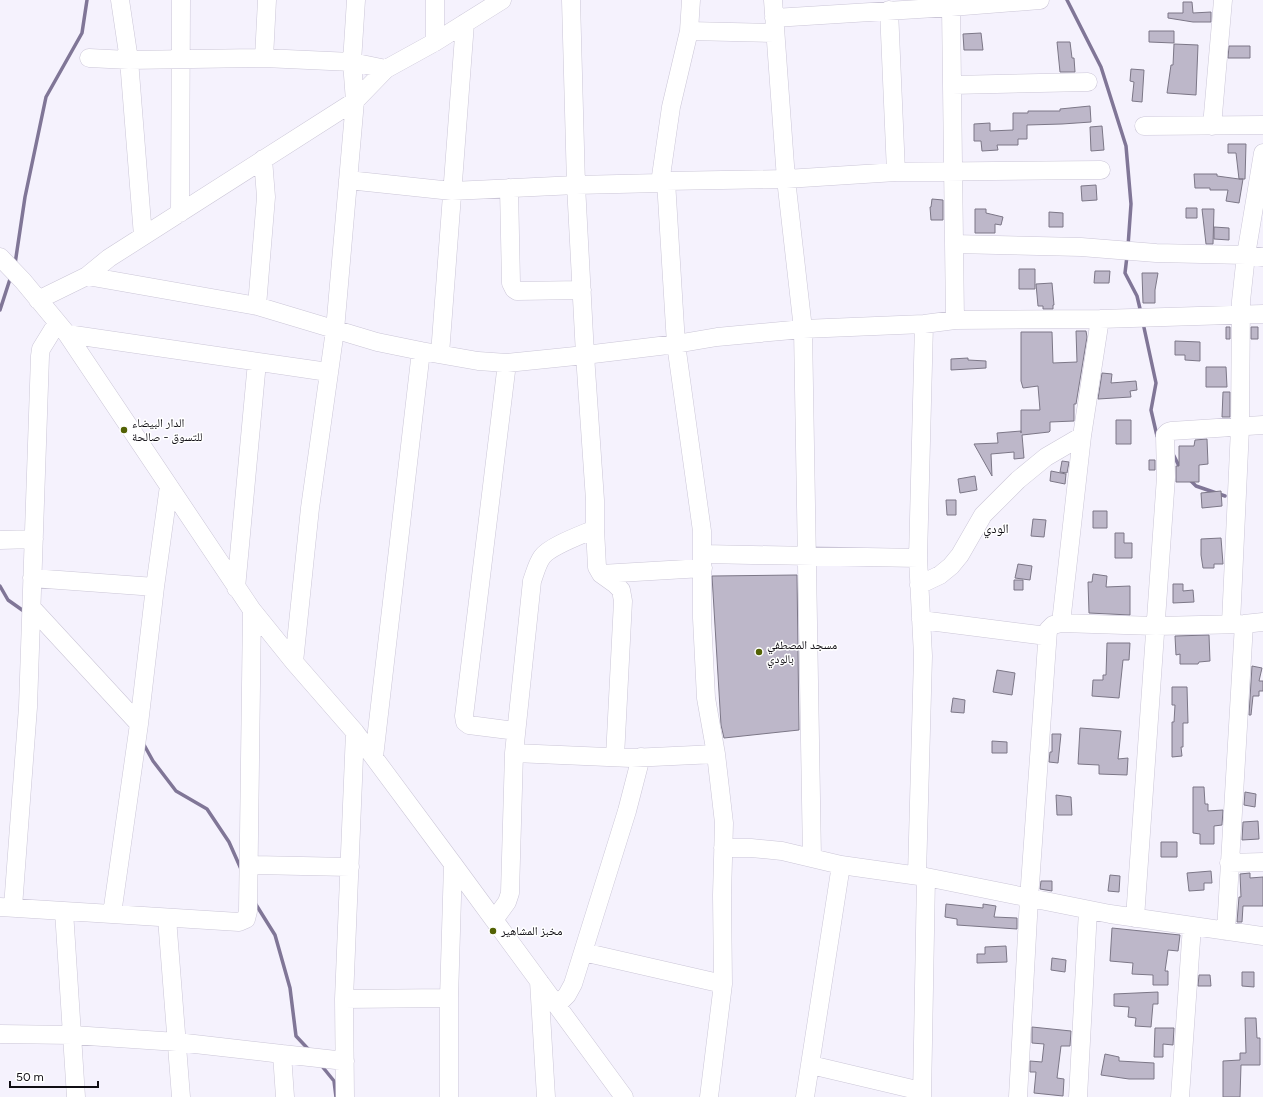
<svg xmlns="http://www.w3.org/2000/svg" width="1263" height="1097" font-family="Figtree,'Noto Naskh Arabic',sans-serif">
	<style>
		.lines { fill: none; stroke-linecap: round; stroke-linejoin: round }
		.stream { stroke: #807697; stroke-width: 3.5 }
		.building { fill: #bdb7c9; stroke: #7c7787 }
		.minor-casing { stroke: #cbc6d7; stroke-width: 19 }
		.minor { stroke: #fff; stroke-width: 18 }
		.poi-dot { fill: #536204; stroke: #fff; stroke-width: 1.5 }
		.labels { text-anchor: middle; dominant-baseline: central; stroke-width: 3; stroke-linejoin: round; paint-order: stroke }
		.poi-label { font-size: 12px; fill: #100e14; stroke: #fff; text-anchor: start }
		.neighbourhood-label { font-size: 13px; fill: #100e14; stroke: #fff }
	</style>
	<rect width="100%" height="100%" fill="#f5f2fd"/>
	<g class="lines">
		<path class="stream" d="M1067 0 1101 67 1126 146 1131 204 1128 246
			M1127 256 1125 273 1137 296 1141 313
			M15 264 25 197 46 97 82 33 87 0
			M0 310 11 276
			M1143 323 1156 383 1151 410 1157 436 1159 437
			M1172 452 1181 470
			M1189 479 1196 486 1225 496
			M0 586 8 600 25 612
			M143 743 153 761 176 791 207 809 229 842 241 869
			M255 903 275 935 290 988 296 1036 310 1051
			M321 1065 334 1081 336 1097"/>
	</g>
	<path class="building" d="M1183 2H1192L1193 13 1211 12V22H1193L1168 18V13H1183Z
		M1149 31H1174V43L1149 42Z
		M981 33 983 50H964L963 34Z
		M1057 42H1070L1072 58H1074L1075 72H1060Z
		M1174 44 1198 45 1196 95 1167 93 1171 65H1173Z
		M1229 46H1250V58H1228Z
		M1131 69 1144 70 1142 102 1132 101 1134 82 1130 81Z
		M1090 106 1091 122 1062 124 1027 125V139H1018V145H997L998 150 982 151 981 141H974V124L990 123V131L1013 130V113H1028V111H1060V109Z
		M1102 126 1104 150 1091 151 1090 127Z
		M1228 144H1246L1245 179H1239H1243L1239 203 1226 201 1228 190H1210V188H1195L1194 174H1217V176L1239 179 1236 153H1228Z
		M1096 185 1097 200 1082 201 1081 186Z
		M932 199 943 200V220H931L930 207H931Z
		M1186 208H1197V218H1186Z
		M975 209H986V213L1003 217 1001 225 995 224V233H975Z
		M1202 209H1214L1213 244H1206Z
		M1049 212 1063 213V227H1049Z
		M1214 227 1229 228V240L1214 239Z
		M1019 269H1035V289H1019Z
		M1095 271H1110L1109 283H1094Z
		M1142 273H1158L1155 290V303H1143Z
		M1052 283 1054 305H1053V309H1043V306H1038L1036 284Z
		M1226 327H1230V339H1226Z
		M1251 327H1258V339H1251Z
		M1076 331H1086L1087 337 1076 404H1074V421L1050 422V431L1049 432 1022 435 1024 458 1014 459V452L991 454 992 476 974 444 998 443 997 433 1021 431V433V410H1040L1038 386 1023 388 1021 381V332H1052L1053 363 1077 362Z
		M1175 341 1200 342V361L1185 360V355H1175Z
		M968 358V360L986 361V368L951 370V359Z
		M1206 367H1226L1227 387H1206Z
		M1102 373 1112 374 1111 383 1136 381 1137 390 1130 391 1131 397 1098 399Z
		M1223 392H1230V417H1222Z
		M1116 420H1131V444H1116Z
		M1207 439 1208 464 1199 465V482H1176V466H1179V446H1194L1195 440Z
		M1149 460H1155V470H1149Z
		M1062 461 1069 462 1067 473 1060 472Z
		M1051 471 1066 474 1065 484 1050 481Z
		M975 476 977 490 960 493 958 479Z
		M1221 491 1222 506 1202 508 1201 493Z
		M946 500H956V515H947Z
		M1093 511H1107V528H1093Z
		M1033 519 1046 520 1044 537 1031 536Z
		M1115 533H1124V543H1132V558H1115Z
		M1221 538 1223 564H1214V568H1203L1201 555V539Z
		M1018 564 1032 566 1030 580 1015 578Z
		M1093 574 1107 576 1106 587 1130 586V615L1089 613 1088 582H1092Z
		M797 575 799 730 724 738 721 725 712 576Z
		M1014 580H1023V590H1014Z
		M1173 584H1183V591L1193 590 1194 602 1173 603Z
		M1209 635 1210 661 1199 662 1198 664H1180V654L1176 655 1175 636Z
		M1107 643H1130L1129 660H1123L1119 698 1092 696 1093 680H1103V675H1106Z
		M1252 666 1262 668 1259 681H1263V691H1259V696H1253L1251 715H1249Z
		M997 670 1015 673 1012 695 993 692Z
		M1172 687H1187L1188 723H1183V747H1181L1182 756 1172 757V722H1174L1175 705H1172Z
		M953 698 965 700 964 713 951 712Z
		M1080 728 1121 731 1118 759 1128 758 1127 775 1099 774V765L1078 764Z
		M1052 734H1061L1058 763 1049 762 1050 752H1052Z
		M992 741 1007 742V753H992Z
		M1193 787H1204L1205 804H1208V811L1223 810 1222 825 1214 826V844H1200V834L1193 833Z
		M1245 792 1256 794 1255 807 1244 805Z
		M1056 795 1071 797 1072 815H1057Z
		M1258 821 1259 839 1242 840 1243 822Z
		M1161 842H1177V857H1161Z
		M1211 871 1212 883H1204V890L1189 891 1187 873Z
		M1250 873V878L1263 877V906H1243L1242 922H1237L1239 897H1241L1240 874Z
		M1110 875 1120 876 1119 892 1108 891Z
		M1041 881H1052V891L1040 889Z
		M946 904 983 908V904L996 906 994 917 1017 918V929L957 925V919L945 917Z
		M1112 928 1180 935 1178 951 1168 950 1165 971H1168V985H1153V975L1132 974 1133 963 1110 961Z
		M1006 946 1007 962 977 963V954H985V947Z
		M1052 958 1066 960 1065 972 1051 970Z
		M1242 972H1254V987L1242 986Z
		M1199 975H1210L1211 986H1198Z
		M1158 992V1004H1153L1151 1027 1135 1026 1136 1018 1128 1017 1129 1007 1114 1006V994Z
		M1245 1018H1256L1257 1038H1260V1065H1241L1240 1097H1223V1061L1240 1060V1053H1246Z
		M1032 1027 1071 1031 1070 1046H1061L1057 1078 1064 1079 1063 1096 1034 1093 1036 1072H1030V1061L1042 1062 1044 1044 1032 1043Z
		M1155 1028H1174L1173 1045 1163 1044V1057H1154Z
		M1105 1054 1119 1057V1061L1154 1063V1079H1129L1101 1075Z"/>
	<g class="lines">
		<defs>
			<path id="minor" d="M120 0 129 60 143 236
				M571 0 576 185 585 355 595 500V529L597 567 601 574 615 584 621 590 623 601 615 757
				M773 0 786 179 803 329 812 858
				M951 7 955 320
				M889 10 896 172
				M774 18 951 7 1040 0
				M689 31 774 33
				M435 42V0
				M89 58 129 60 264 58 352 62 386 69
				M264 58 267 0
				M952 85 1088 82
				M1144 126 1263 125
				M1212 126 1223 0
				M348 180 452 191 576 185 660 183 666 181 786 179 896 172 1101 170
				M666 181 676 344 702 531V618L706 698 716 754 724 823 722 895 723 984 709 1097
				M660 183 671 107 689 31 691 0
				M509 188 511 283 514 289 517 291 582 290
				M180 213 181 0
				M954 244 1081 247 1156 253 1246 255 1263 257
				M0 257 23 281 67 334 252 610 294 662 355 732 453 864 624 1097
				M87 276 257 306 377 342 421 351 478 361 507 363 585 355 676 344 717 337 803 329 924 324 955 320 1100 319 1263 314
				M38 300 87 276 109 258 355 101 386 69 435 42 502 0
				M257 306 266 197 263 159
				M67 334 328 372
				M440 354 465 23
				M507 363 464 716 465 722 469 725 516 731
				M0 540 34 539
				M703 554 918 558
				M601 574 703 568
				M32 578 155 587
				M919 585 940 575 951 566 960 555 983 515 1018 480 1046 457 1082 436
				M236 588 257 362
				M32 608 139 724
				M921 620 1047 636
				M1061 623 1082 436 1100 319
				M1231 623 1240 428 1241 301 1246 255 1263 153
				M294 662 310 508 335 330 355 101 352 62 356 0
				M514 753 631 758 716 754
				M374 757 421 351
				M723 848H751L782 851 841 865
				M1229 863 1263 862
				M249 865 350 867
				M917 875 923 656 918 558 924 324
				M0 907 239 922 246 919 248 911 252 610
				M13 907 28 707 40 356 41 349 57 323
				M64 911 76 1097
				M112 914 139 724 155 587 169 486
				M167 918 181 1097
				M1135 918 1166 477 1165 435 1168 432 1171 431 1263 425
				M494 920 507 902 510 893 514 753 532 581C535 573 537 564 542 557 550 546 581 535 595 529
				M1226 931 1244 624
				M583 952 723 984
				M539 981 546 1097
				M344 999 449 998
				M557 1005 567 995 573 984 627 811 641 757
				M0 1034 73 1035 177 1042 282 1054 285 1097
				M282 1054 345 1061
				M811 1065 921 1091
				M345 1097 344 999 355 732
				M449 1097V998L453 864
				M805 1097 841 865 926 877 1110 914 1263 936
				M922 1097 926 877
				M1018 1097 1029 899 1048 630 1053 625 1061 623 1156 626 1244 624 1263 622
				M1078 1097 1088 910
				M1180 1097 1192 926"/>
		</defs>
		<use href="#minor" class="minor-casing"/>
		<use href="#minor" class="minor"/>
	</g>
	<g class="poi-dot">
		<circle cx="124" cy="430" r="4"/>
		<circle cx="759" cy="652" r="4"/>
		<circle cx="493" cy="931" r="4"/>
	</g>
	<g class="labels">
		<g class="poi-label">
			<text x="132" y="423">الدار البيضاء<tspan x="132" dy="14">للتسوق - صالحة</tspan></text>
			<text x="767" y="645">مسجد المصطفي<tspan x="767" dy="14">بالودي</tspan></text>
			<text x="501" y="931">مخبز المشاهير</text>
		</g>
		<g class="neighbourhood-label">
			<text x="996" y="528">الودي</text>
		</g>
	</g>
	<path d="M10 1081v6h88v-6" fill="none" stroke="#100e14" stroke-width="2"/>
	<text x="16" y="1081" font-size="12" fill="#100e14" stroke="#ffffff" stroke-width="3" paint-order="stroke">50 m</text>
</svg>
